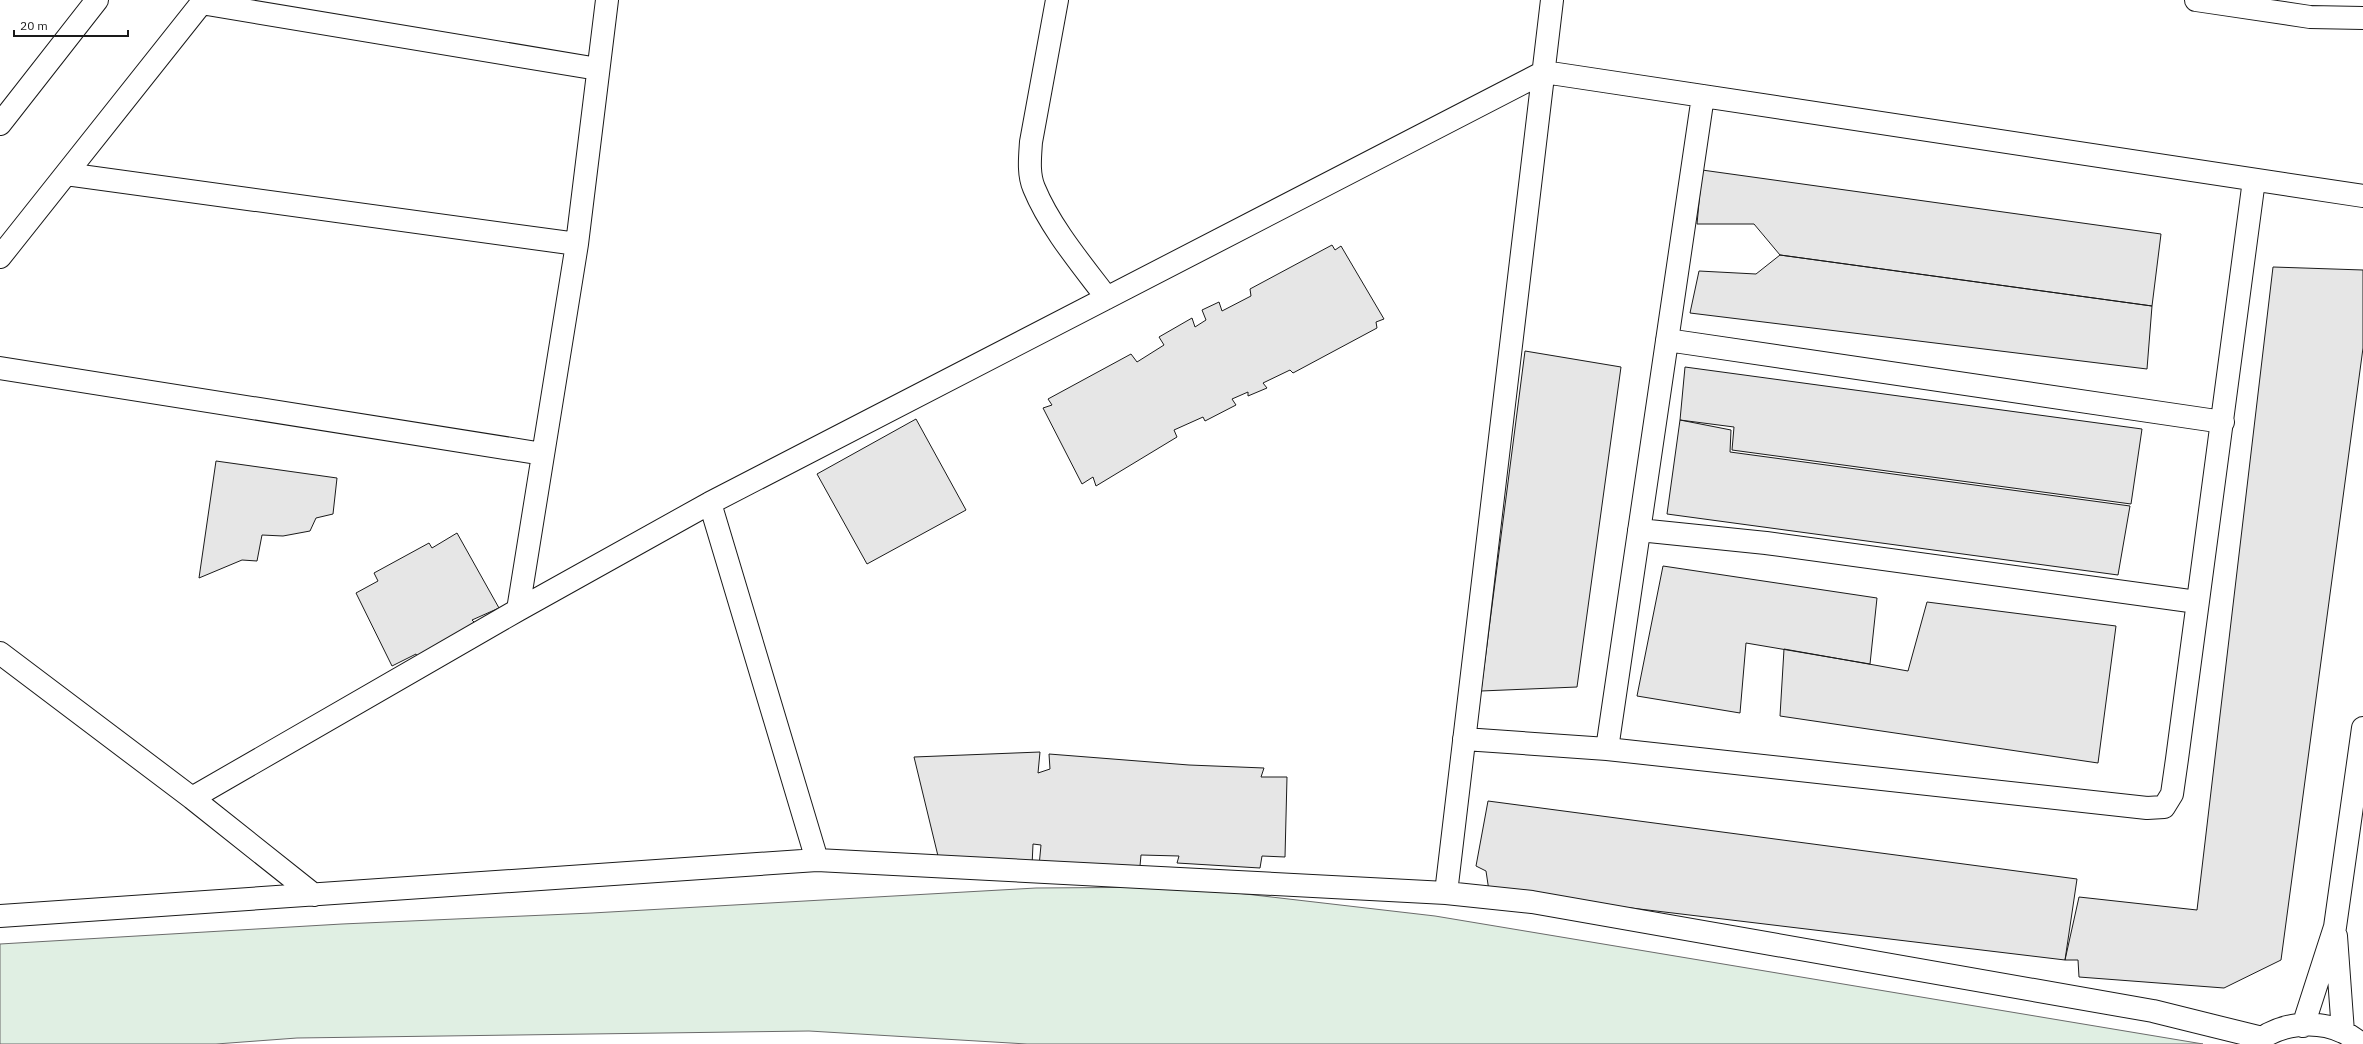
<svg xmlns="http://www.w3.org/2000/svg" width="2363" height="1044" font-family="'IBM Plex Sans',sans-serif">
	<style>
		.green { fill: #e0efe3; stroke: #6a6a6a }
		.building { fill: #e6e6e6; stroke: #1a1a1a }
		.lines { fill: none; stroke-linecap: round; stroke-linejoin: round }
		.minor-casing { stroke: #1a1a1a; stroke-width: 24 }
		.minor { stroke: #fff; stroke-width: 22 }
	</style>
	<rect width="100%" height="100%" fill="#fff"/>
	<path class="green" d="M1185 887 1435 916 2203 1044H1027L809 1031 297 1038 216 1044H0V944L342 924 592 913 1036 888Z"/>
	<path class="building" d="M1702 170 2161 234 2152 306 1780 255 1754 224H1697Z
		M1332 245 1335 250 1341 246 1384 319 1376 322 1377 328 1293 373 1290 370 1263 383 1267 388 1248 396V392L1232 399 1236 405 1205 421 1203 417 1174 430 1177 437 1096 486 1093 477 1082 484 1043 408 1052 405 1048 399 1131 354 1137 362 1164 345 1159 337 1192 318 1195 327 1206 320 1202 310 1219 302 1222 311 1251 296 1250 289Z
		M1780 255 2152 306 2147 369 1690 313 1699 271 1756 274Z
		M2273 267 2363 270V348L2281 960 2224 988 2079 977 2078 960H2065L2079 897 2197 910Z
		M1525 351 1621 367 1577 687 1481 691Z
		M1685 367 2142 429 2131 504 1732 450 1734 427 1680 420Z
		M916 419 966 510 867 564 817 474Z
		M1680 420 1731 430 1730 452 2130 506 2118 575 1667 514Z
		M216 461 337 478 333 514 316 518 310 531 283 536 262 535 257 561 242 560 199 578Z
		M457 533 499 608 472 620 478 626 419 660 416 654 392 666 356 593 378 581 374 573 429 543 432 548Z
		M1663 566 1877 598 1870 664 1746 643 1740 713 1637 696Z
		M1927 602 2116 626 2098 763 1780 716 1784 649 1908 671Z
		M1040 752 1038 773 1050 769 1049 754 1189 765 1264 768 1261 777H1287L1285 857 1262 856 1260 868 1177 863 1179 856 1141 855 1140 866H1039L1041 845 1033 844 1032 866 938 856 914 757Z
		M1488 801 2077 879 2065 960 1489 891 1486 871 1476 866Z"/>
	<g class="lines">
		<defs>
			<path id="minor" d="M1057 0 1031 142C1030 157 1028 174 1034 188 1050 227 1082 265 1107 298
				M2196 0 2310 17 2363 18
				M201 3 598 69
				M0 124 97 0
				M66 174 577 244
				M0 257 204 0
				M1667 340 2223 422
				M0 368 543 454
				M710 503 817 860
				M1639 530 1766 543 2197 602
				M518 610 577 244 607 0
				M0 653 192 798 314 895
				M1464 739 1607 749 2147 808 2164 807 2172 794 2177 759 2254 180
				M1607 749 1703 96
				M192 798 518 610 710 503 1544 72 2363 196
				M1446 893 1552 0
				M0 916 817 860 1446 893 1532 902 2153 1011 2262 1038
				M2336 936 2343 1032
				M2303 1026 2335 927 2363 728
				M2255 1044C2277 1023 2316 1019 2343 1032 2350 1035 2356 1040 2361 1044"/>
		</defs>
		<use href="#minor" class="minor-casing"/>
		<use href="#minor" class="minor"/>
	</g>
	<path d="M14 30v6h114v-6" fill="none" stroke="#1a1a1a" stroke-width="2"/>
	<text x="20" y="30" font-size="12" fill="#1a1a1a" stroke="#ffffff" stroke-width="3" paint-order="stroke">20 m</text>
</svg>
